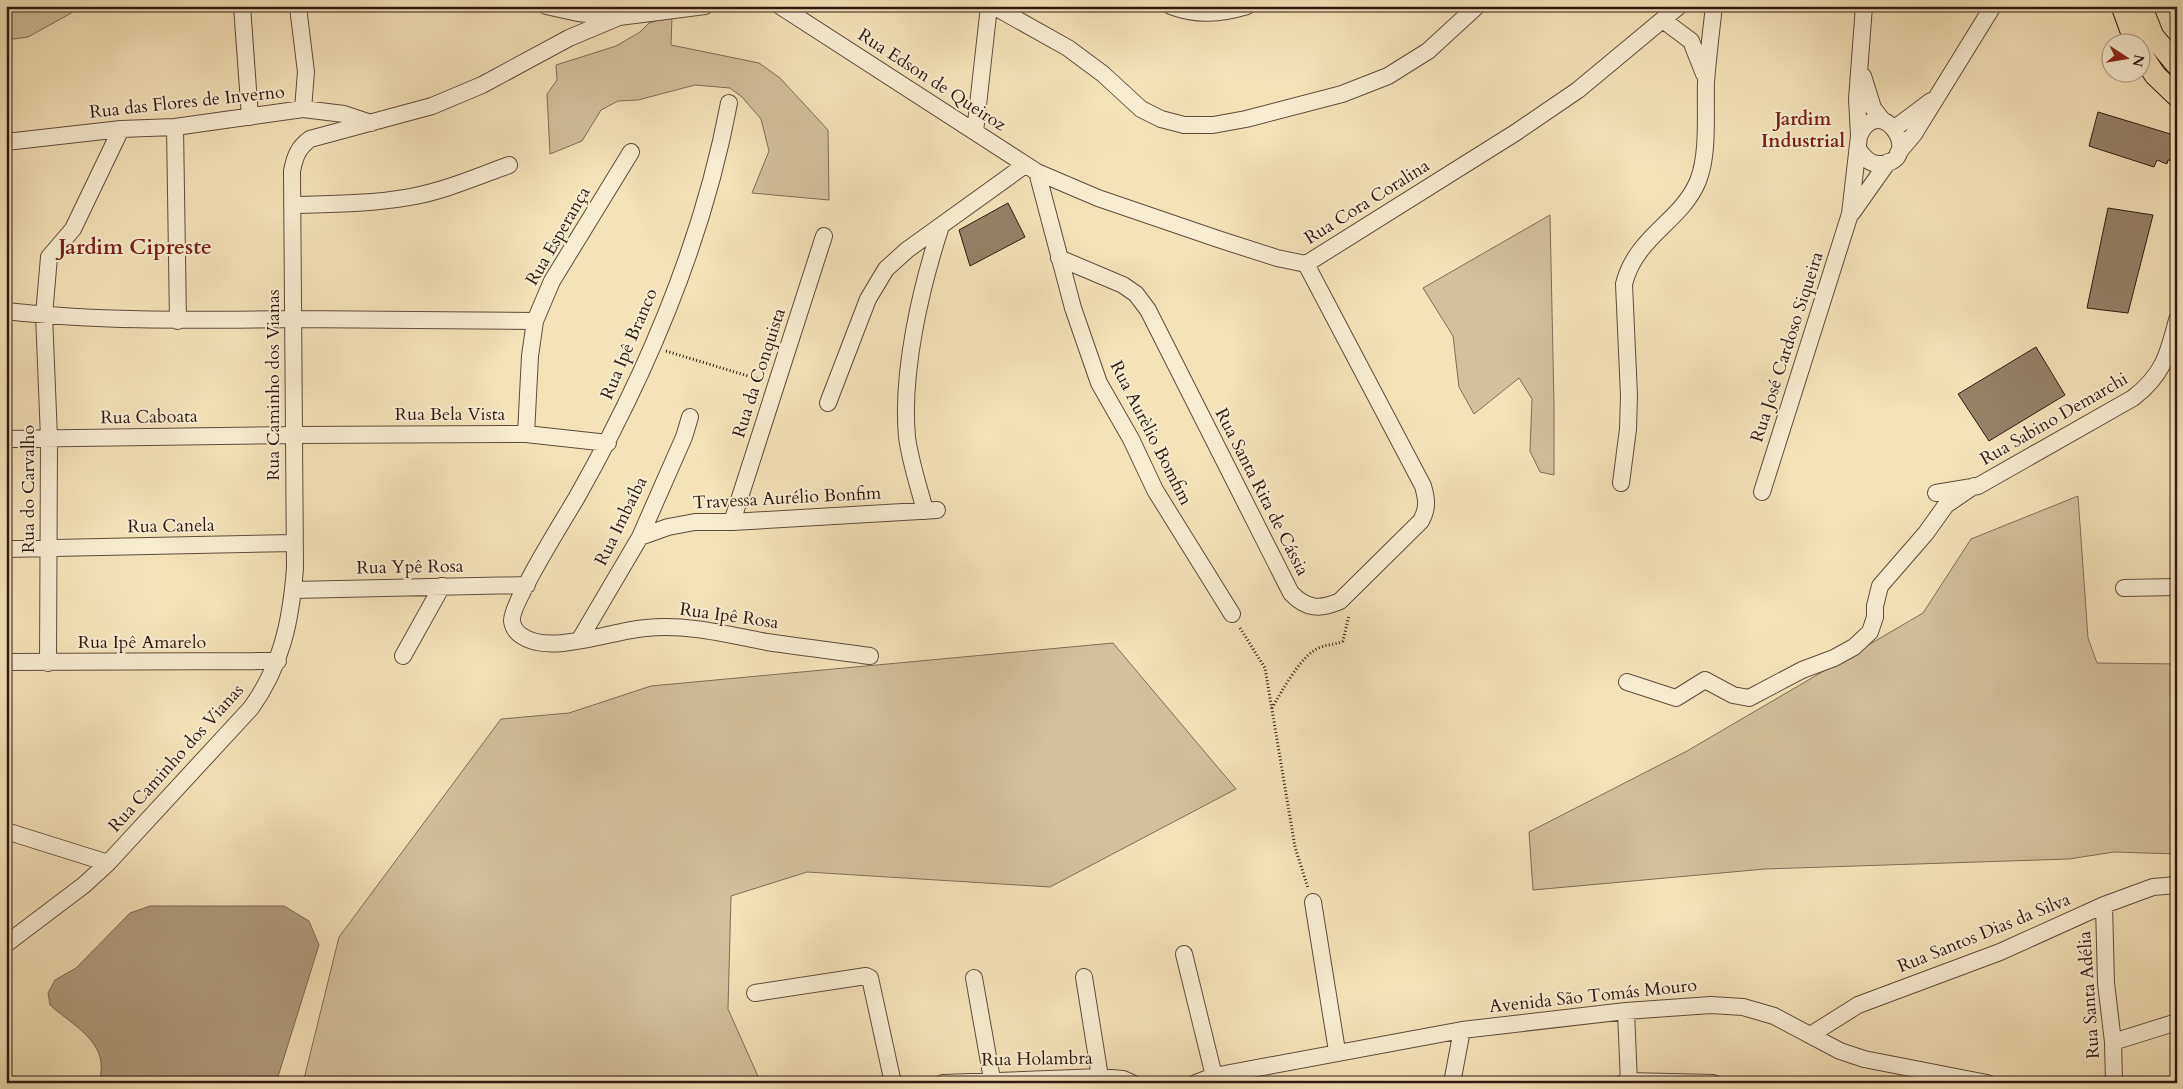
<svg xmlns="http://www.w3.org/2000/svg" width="2183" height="1089" font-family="Cardo,serif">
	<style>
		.green { fill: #d2c19b; stroke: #806d56 }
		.water { fill: #b09e7e; stroke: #7c6952 }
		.building { fill: #948267; stroke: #2e1910 }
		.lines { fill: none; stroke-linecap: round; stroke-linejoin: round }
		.minor-casing { stroke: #5f4c3a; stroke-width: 18 }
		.major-casing { stroke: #2e1910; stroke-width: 23 }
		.path { stroke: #2e1910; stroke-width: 3; stroke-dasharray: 1 2.5; stroke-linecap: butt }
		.minor { stroke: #f7edd0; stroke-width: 16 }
		.major { stroke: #f3e3b7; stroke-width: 21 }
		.labels { text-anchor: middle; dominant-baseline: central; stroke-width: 4; stroke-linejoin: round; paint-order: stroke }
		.street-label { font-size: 18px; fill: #2e1910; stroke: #f7edd0 }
		.neighbourhood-label { font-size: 19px; font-weight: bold; fill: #7a1f14; stroke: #f7edd0 }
		.district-label { font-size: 22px; font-weight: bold; fill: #7a1f14; stroke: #f7edd0 }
	</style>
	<rect width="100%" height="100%" fill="#f3e3b7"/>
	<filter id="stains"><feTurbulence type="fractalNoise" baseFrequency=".004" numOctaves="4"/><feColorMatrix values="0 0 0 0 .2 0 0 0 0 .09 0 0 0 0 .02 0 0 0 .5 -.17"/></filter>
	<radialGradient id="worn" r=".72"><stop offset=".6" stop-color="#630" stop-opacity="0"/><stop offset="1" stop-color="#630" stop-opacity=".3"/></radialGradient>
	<path class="green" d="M6 6H84L28 37 6 40Z
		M672 16 671 45 759 63 780 78 828 130 829 200 752 193 769 151 761 119 742 97 730 88 695 85 638 100 618 101 601 110 582 141 550 154 547 94 557 80 556 65 616 46 640 32 649 23Z
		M1550 215 1554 404V475L1540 472 1530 451 1532 399 1519 378 1474 414 1459 387 1453 336 1423 288Z
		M2078 496 2088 638 2097 663 2177 664V854L2114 852 2069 859 1765 869 1533 890 1529 832 1687 751 1923 613 1971 539Z
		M1113 643 1236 789 1050 887 807 872 731 896 728 1009 761 1083H303L339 937 501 719 569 713 651 686Z"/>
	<path class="water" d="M150 906H284L309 921 319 945 276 1083H100C100 1076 102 1069 101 1063 99 1037 67 1021 50 1005L48 993 55 980 76 968 130 913Z"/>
	<path class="building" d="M2098 112 2177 136 2175 161 2168 160 2167 164 2157 160 2154 167 2089 146Z
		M1008 203 1025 237 970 266 959 230Z
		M2108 208 2153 215 2128 313 2087 308Z
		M2036 347 2065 395 1989 441 1958 394Z"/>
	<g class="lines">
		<defs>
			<path id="minor" d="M242 6 250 117
				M546 6 578 13 616 17
				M780 6 1037 172 1098 198 1218 239 1277 258 1306 264 1515 133 1578 90 1679 6
				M993 6 1068 48 1103 74 1141 109 1161 119 1184 125H1213L1246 119 1342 94 1388 76 1428 51 1477 6
				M1171 6C1197 16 1220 14 1247 6
				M298 7 306 72 303 109
				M1663 20 1691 41 1704 74
				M1863 76 1873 108 1883 121
				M729 103C703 242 646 375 577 497 566 516 510 605 512 621 513 628 517 633 522 636 550 656 613 630 646 628 689 624 725 634 767 642 801 647 835 651 870 656
				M175 127 178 321
				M1895 128 1931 101
				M975 132 989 6
				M1859 136 1857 99 1864 6
				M6 142 121 129 175 127 303 109 344 114 371 123
				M1898 153 1914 134 1993 6
				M1037 172 1073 308 1099 383 1131 439 1155 490 1232 614
				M292 205C332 204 371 204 410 197 444 191 476 177 509 165
				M1852 213 1888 162
				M1059 258 1123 285 1136 294 1148 310 1291 593C1306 609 1320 610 1340 601L1421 521C1428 508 1427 500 1423 486L1306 264
				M6 311C102 322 197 320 293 319 374 319 455 321 535 321
				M828 403 868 299 886 269 907 250 1025 165
				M526 434 530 356 535 321 552 281 631 152
				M6 439 293 435 526 434 608 443
				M1621 483 1628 429 1629 396 1624 284C1636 236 1681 222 1698 181 1709 154 1705 112 1706 82 1708 57 1711 32 1714 6
				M1762 492 1850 214 1859 136C1881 89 1926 160 1881 164 1871 165 1864 158 1859 150
				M1936 493 1978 486 2133 398C2163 375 2168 355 2177 320
				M925 511C919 487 910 461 907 437 901 372 921 287 941 226
				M732 522 824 236
				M640 537 668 527 695 522H732L937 510
				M6 549 294 543
				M2124 588 2177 587
				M293 590 527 585
				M580 639 640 537 684 437 690 417
				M403 656 442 586
				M6 662 278 661
				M48 663 49 438 44 315 49 257 73 229 121 129
				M1627 682 1676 698 1705 680 1733 695 1749 698 1802 670 1834 658 1854 647 1870 632 1875 617V606L1880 586 1926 533 1946 505 1974 486
				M6 831 108 863
				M1313 902 1337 1051
				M2104 905 2106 983 2113 1042 2114 1083
				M6 944 84 885 108 863 251 708C282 665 291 620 295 568L292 171C295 156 298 148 310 139L432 106 482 85 569 38 619 17 705 6
				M1184 954 1214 1076
				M1084 977 1100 1077
				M974 978 992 1079
				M755 993 866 976 870 978 893 1083
				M1626 1011 1629 1083
				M1812 1034 1858 1005 2000 952 2104 905 2153 887 2177 885
				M2113 1042 2177 1022
				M943 1083 1100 1077 1123 1079 1132 1083
				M1196 1083 1214 1076 1462 1030 1626 1011 1711 1005 1743 1007 1774 1016 1840 1051 1864 1059 1987 1083
				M1452 1083 1462 1030
				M1623 1083 1629 1081 1713 1083"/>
			<path id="major" d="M2122 6 2135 42
				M2141 6 2153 36 2177 65
				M2140 52 2155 75 2177 96"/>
		</defs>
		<use href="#minor" class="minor-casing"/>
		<use href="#major" class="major-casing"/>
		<path class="path" d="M666 351 761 380
			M1240 628 1265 668 1295 847 1308 888
			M1272 708C1282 691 1302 653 1321 647 1329 644 1335 645 1343 641L1349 615"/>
		<use href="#minor" class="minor"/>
		<use href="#major" class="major"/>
	</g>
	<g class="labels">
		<g class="street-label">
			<text transform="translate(932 80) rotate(33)">Rua Edson de Queiroz</text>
			<text transform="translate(187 102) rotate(-6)">Rua das Flores de Inverno</text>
			<text transform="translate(1367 202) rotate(-32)">Rua Cora Coralina</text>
			<text transform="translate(558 236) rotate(-60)">Rua Esperança</text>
			<text transform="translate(629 344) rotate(-67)">Rua Ipê Branco</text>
			<text transform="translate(1787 347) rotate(-72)">Rua José Cardoso Siqueira</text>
			<text transform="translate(759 373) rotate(-72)">Rua da Conquista</text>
			<text transform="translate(273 385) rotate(-90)">Rua Caminho dos Vianas</text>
			<text x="450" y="414">Rua Bela Vista</text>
			<text transform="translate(149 417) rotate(-1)">Rua Caboata</text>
			<text transform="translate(2054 419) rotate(-30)">Rua Sabino Demarchi</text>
			<text transform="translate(1151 433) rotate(63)">Rua Aurèlio Bomfim</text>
			<text transform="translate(28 489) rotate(-90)">Rua do Carvalho</text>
			<text transform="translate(1262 492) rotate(63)">Rua Santa Rita de Cássia</text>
			<text transform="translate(787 498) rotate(-3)">Travessa Aurélio Bonfim</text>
			<text transform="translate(621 521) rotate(-64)">Rua Imbaíba</text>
			<text transform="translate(171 526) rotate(-1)">Rua Canela</text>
			<text transform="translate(410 567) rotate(-1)">Rua Ypê Rosa</text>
			<text transform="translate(729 616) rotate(8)">Rua Ipê Rosa</text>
			<text x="142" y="642">Rua Ipê Amarelo</text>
			<text transform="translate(176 758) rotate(-48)">Rua Caminho dos Vianas</text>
			<text transform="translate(1984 933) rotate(-22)">Rua Santos Dias da Silva</text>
			<text transform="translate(2089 995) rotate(-94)">Rua Santa Adélia</text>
			<text transform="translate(1593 996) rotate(-6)">Avenida São Tomás Mouro</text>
			<text transform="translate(1037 1059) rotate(-1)">Rua Holambra</text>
		</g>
		<g class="neighbourhood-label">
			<text x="1803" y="119">Jardim<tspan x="1803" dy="22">Industrial</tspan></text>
		</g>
		<g class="district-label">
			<text x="135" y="247">Jardim Cipreste</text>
		</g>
	</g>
	<rect width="2183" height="1089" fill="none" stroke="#f3e3b7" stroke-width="25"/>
	<rect x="8" y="8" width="2168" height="1074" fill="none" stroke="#2e1910" stroke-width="2.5"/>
	<rect x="12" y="12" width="2158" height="1064" fill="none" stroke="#2e1910"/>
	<g transform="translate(2126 58) rotate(102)"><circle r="24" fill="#f7edd0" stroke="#a79883"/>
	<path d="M0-4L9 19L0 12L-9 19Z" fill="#8f2418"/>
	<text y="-8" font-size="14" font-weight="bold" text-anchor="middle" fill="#2e1910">N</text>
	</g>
	<rect width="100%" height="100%" filter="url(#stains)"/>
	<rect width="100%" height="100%" fill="url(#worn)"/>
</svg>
